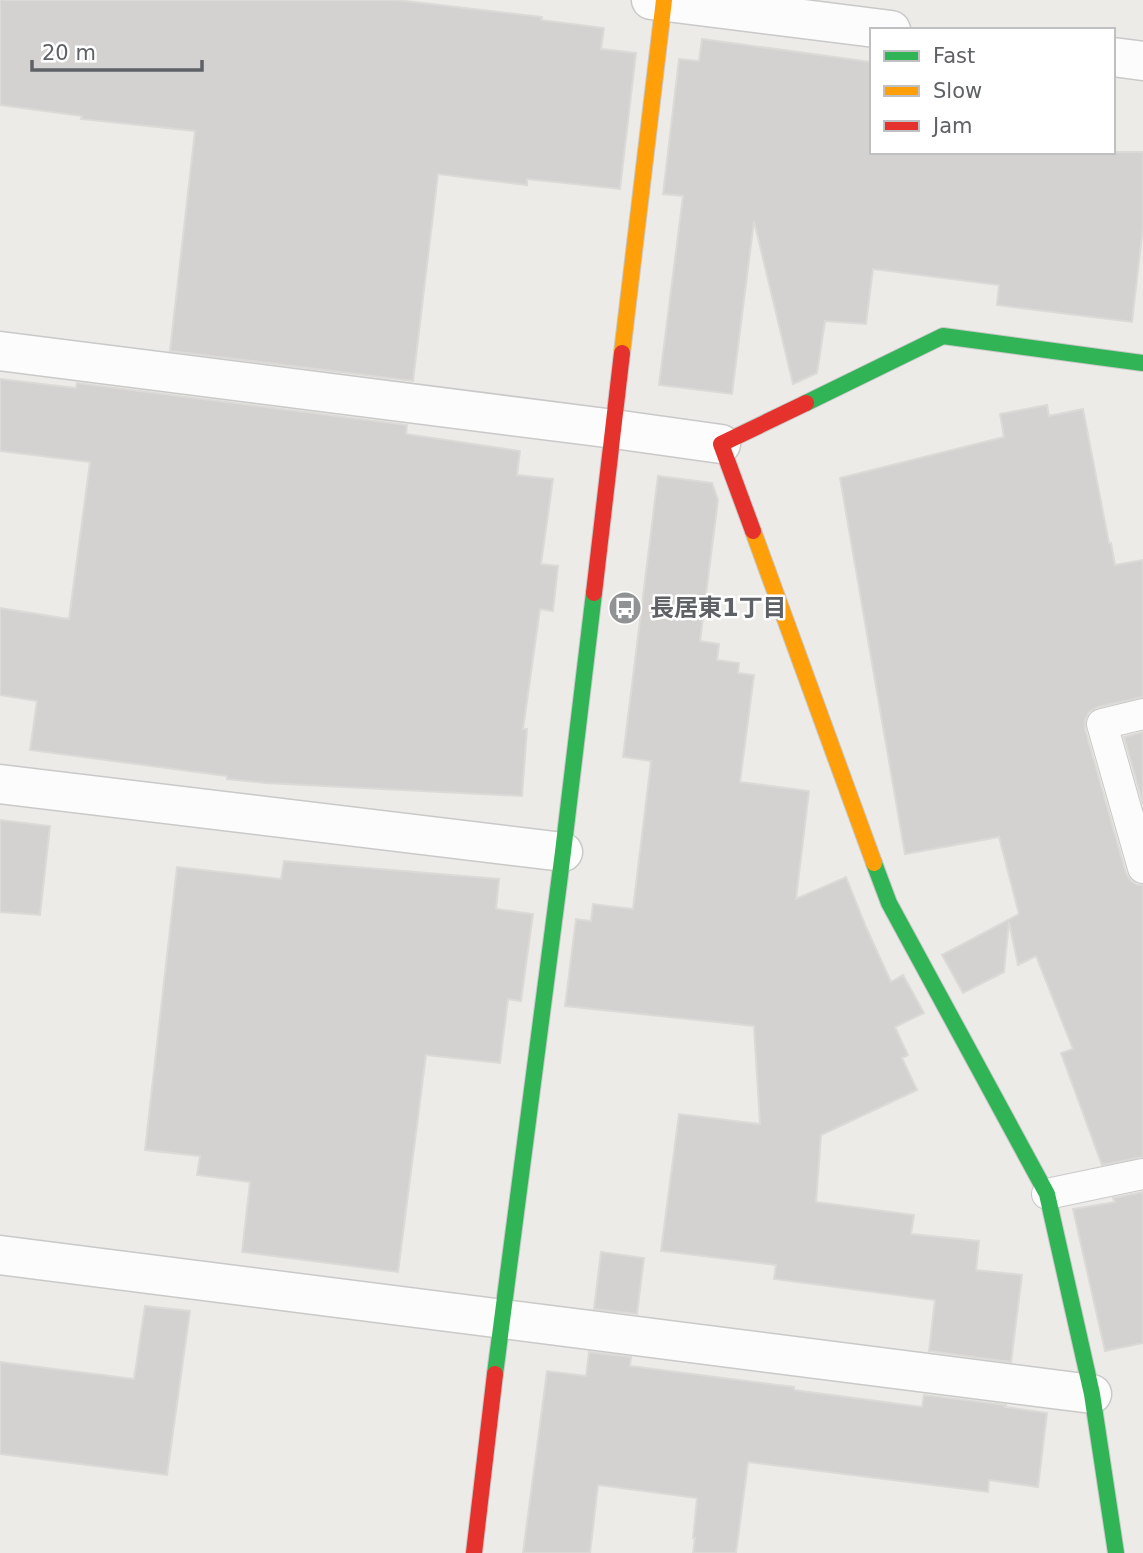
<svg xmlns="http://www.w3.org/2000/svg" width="1143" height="1553" font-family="'DejaVu Sans','Noto Sans JP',sans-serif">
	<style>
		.building { fill: #d4d2d1; stroke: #dcdad7; stroke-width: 2 }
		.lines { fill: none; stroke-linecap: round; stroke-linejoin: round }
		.lane-casing { stroke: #c9c9c8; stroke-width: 32 }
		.street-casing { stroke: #c9c9c8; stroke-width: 41 }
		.fast-casing { stroke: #c7c8c7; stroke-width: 18 }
		.slow-casing { stroke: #c7c8c7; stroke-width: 18 }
		.jam-casing { stroke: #c7c8c7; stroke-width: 18 }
		.lane { stroke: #fcfcfc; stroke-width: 30 }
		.street { stroke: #fcfcfc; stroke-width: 38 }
		.fast { stroke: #30b455; stroke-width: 16 }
		.slow { stroke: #ff9f0a; stroke-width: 16 }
		.jam { stroke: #e5322d; stroke-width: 16 }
		.labels { text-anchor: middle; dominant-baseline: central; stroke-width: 5; stroke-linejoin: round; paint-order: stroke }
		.poi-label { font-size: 24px; font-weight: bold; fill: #5e6266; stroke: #fff; text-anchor: start }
	</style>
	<rect width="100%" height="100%" fill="#edebe8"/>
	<path class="building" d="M0 0H397L542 17 541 20 604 28 601 49 636 53 620 189 527 179V185L438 174 413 381 170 351 195 131 81 119 82 116 0 105Z
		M702 39 872 62V152H1143V227L1132 322 997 305 999 285 873 269 866 324 825 321 817 373 793 384 754 221 732 394 659 385 683 196 663 194 679 59 699 61Z
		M0 379 76 388 77 383 407 425 406 434 520 451 517 475 553 479 541 564 558 566 553 611 540 609 523 729H527L522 796 265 783 227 779V776L30 750 37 701 0 695V608L69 619 90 462 0 451Z
		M1047 405 1049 416 1083 409 1109 543H1111L1115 565 1143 560V697L1098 707 1089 712 1085 720V729L1126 873 1131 881 1138 885H1143V1157L1102 1165 1061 1053 1073 1049 1036 956 1018 965 1009 922 1004 972 963 993 942 955 1019 914 999 837 905 854 840 478 1004 437 1000 414Z
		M658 476 712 483 718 500 700 641 719 644 717 660 739 663 738 673 754 675 740 782 809 791 796 899 846 877 866 927 891 982 903 975 924 1013 895 1027 908 1055 902 1058 917 1090 821 1135 816 1202 914 1215 911 1234 979 1241 976 1270 1022 1275 1011 1362 929 1351 935 1300 774 1279 776 1265 661 1251 679 1114 760 1124 754 1026 565 1006 576 919 591 921 593 904 633 909 651 761 623 757Z
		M1143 732V804L1124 737Z
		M0 820 50 826 40 915 0 912Z
		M284 861 499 879 496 909 533 914 521 1001 508 999 500 1063 426 1055 398 1272 242 1252 250 1182 197 1175 200 1156 145 1150 177 867 281 879Z
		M1143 1192V1343L1105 1351 1073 1209 1115 1202 1113 1198Z
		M601 1252 644 1258 637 1314 594 1309Z
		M145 1306 190 1311 167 1475 0 1454V1362L134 1379Z
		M589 1352 631 1357 630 1366 794 1387V1390L922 1407 924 1395 1006 1405 1005 1407 1047 1413 1038 1487 989 1480 988 1492 748 1462 736 1553H693L695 1538H693L697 1498 598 1485 590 1553H523L547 1371 586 1376Z"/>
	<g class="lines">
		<defs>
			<path id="lane" d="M1143 714 1102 724 1143 868
				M1047 1194 1143 1174"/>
			<path id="street" d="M651 0 891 30
				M1113 57 1143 61
				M0 351 614 429 721 444
				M0 784 563 852
				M0 1255 1092 1394"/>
			<path id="fast" d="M806 403 943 336 1143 363
				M874 863 889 903 1047 1194 1092 1394 1116 1553
				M495 1374 563 852 594 593"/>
			<path id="slow" d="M622 353 664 0
				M753 531 874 863"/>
			<path id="jam" d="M753 531 721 444 806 403
				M594 593 622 353
				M474 1553 495 1374"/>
		</defs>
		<use href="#lane" class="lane-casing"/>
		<use href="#street" class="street-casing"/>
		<use href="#fast" class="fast-casing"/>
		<use href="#slow" class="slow-casing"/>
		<use href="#jam" class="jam-casing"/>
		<use href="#lane" class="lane"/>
		<use href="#street" class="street"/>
		<use href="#fast" class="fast"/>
		<use href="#slow" class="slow"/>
		<use href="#jam" class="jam"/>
	</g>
	<defs>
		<symbol id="bus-disc" viewBox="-11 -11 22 22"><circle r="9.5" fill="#909294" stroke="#fff"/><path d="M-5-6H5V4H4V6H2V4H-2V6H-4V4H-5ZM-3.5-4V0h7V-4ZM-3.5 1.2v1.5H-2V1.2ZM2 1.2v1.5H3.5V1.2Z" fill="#fff"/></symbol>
	</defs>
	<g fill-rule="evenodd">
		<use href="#bus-disc" x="606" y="589" width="38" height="38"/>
	</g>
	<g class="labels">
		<g class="poi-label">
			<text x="650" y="608">長居東1丁目</text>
		</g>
	</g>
	<rect x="870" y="28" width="245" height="126" fill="#ffffff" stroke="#bfc0c2" stroke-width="2"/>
	<rect x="884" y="51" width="35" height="10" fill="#30b455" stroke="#bfc0c2" stroke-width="2"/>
	<text x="933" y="63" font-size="21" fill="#5e6266">Fast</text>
	<rect x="884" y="86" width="35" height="10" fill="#ff9f0a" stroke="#bfc0c2" stroke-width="2"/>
	<text x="933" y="98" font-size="21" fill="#5e6266">Slow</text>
	<rect x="884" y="121" width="35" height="10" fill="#e5322d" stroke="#bfc0c2" stroke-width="2"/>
	<text x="933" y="133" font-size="21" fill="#5e6266">Jam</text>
	<path d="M32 60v10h170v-10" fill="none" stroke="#5e6266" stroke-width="3.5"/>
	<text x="42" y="60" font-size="21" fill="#5e6266" stroke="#ffffff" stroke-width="5" paint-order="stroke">20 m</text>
</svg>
